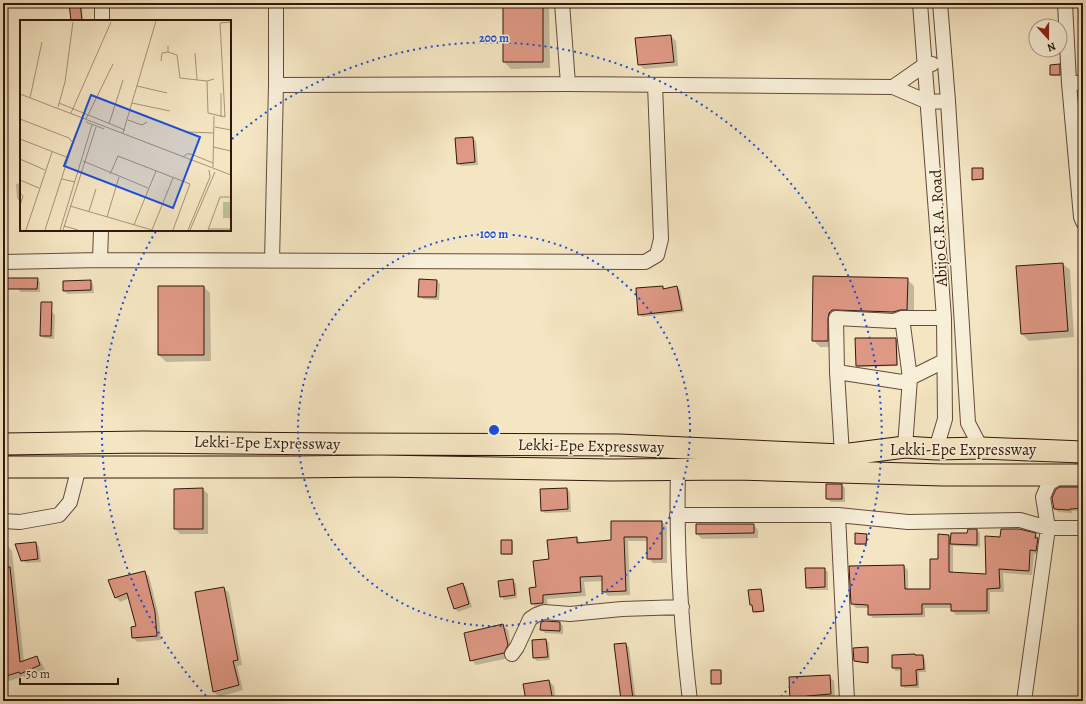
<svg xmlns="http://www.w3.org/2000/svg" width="1086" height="704" font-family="Alegreya,serif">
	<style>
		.shadow { fill: #0003 }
		.building { fill: #de9884; stroke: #32170b }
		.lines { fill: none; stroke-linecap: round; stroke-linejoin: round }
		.minor-casing { stroke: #634b39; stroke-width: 16 }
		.highway-casing { stroke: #32170b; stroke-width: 23 }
		.minor { stroke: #f8efd8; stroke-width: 14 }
		.highway { stroke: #f5e6c3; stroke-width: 21 }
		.ring { fill: none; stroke: #1d4ed8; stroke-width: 2; stroke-dasharray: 2 4 }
		.labels { text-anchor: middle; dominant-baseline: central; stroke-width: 3; stroke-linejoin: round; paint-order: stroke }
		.street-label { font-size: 16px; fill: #32170b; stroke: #f8efd8 }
		.inset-road { fill: none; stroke: #a79379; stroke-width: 1 }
		.view { fill: #1d4ed8; fill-opacity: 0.15; stroke: #1d4ed8; stroke-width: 2 }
		.inset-edge { fill: none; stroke: #32170b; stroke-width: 2 }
		.centre { fill: #1d4ed8; stroke: #f8efd8; stroke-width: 2 }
		.ring-label { font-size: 12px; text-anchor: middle; font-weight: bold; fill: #1d4ed8; stroke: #f8efd8; stroke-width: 3; stroke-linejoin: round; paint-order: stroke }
	</style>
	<rect width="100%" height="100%" fill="#f5e6c3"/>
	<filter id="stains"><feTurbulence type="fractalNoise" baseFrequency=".005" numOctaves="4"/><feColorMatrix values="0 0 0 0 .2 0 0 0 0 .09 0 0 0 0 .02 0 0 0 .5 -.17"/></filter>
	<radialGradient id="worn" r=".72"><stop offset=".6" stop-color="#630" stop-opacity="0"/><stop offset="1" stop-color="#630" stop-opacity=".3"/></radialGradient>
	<path class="shadow" d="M70 3H81L82 4 83 21H72Z
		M504 3H549L550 68 511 69 504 62Z
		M671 36 676 41 678 66 644 69 639 64Z
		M1059 65 1060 66 1061 76H1053L1051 75Z
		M473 138 476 141 478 165 461 166 458 163Z
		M982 169 984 170V180H975L973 179Z
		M21 183V200H18L17 198 16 184Z
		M1063 264 1070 270 1074 337 1029 341 1022 334Z
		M814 277 907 279 914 286V316H844L834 347H820L813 340Z
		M37 279 40 282V292H21L18 289Z
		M90 281 93 284 94 293 68 294 64 291V282Z
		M437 281 440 284 439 300 423 299 419 296Z
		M159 287H204L210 293 211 361 166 362 159 355Z
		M662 287 665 289 677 287 680 290 684 312 642 317 639 314Z
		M51 311 55 315 54 339 44 338 41 335Z
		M896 339 897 340 898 366 858 367 857 366Z
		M3 364 7 367 8 391H3Z
		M842 485 845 488V502H831L827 499Z
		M1083 488V511H1072V513L1058 512 1055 509Z
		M203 489 208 494V534H180L175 529Z
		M567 489 570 492 571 512 545 513 542 510Z
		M612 522H662L667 527V563H653L648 558V541H628L630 595 608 596 603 591V581L584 582 586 596 547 599 548 607 536 608 532 603 550 559 577 538 582 544 612 541Z
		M697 524H753L758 530V538L702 539 697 534Z
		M977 530 980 533V547L953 546V573L987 575 1001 538 1035 534 1039 538V541L1041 543 1040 554H1034L1032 575 1003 573 1004 592H990V614L956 615 952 611V608H925V617L873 618 869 614V608H856L852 604 904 566 908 570V590H931L939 560 949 536 951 538 968 534Z
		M866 535 867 536V545H857L856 544Z
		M511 541 513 542V555H504L502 553Z
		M36 543 39 547 41 562 26 563 22 560Z
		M3 546H8L12 551 24 662 36 657 41 662 45 670 25 678 24 676 3 683Z
		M824 569 828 572V590H810L807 587Z
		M144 572 149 576 159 617 161 640 137 642 133 637 137 627 129 598 120 602 116 597Z
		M513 580 516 584 517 598 504 600 501 596Z
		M462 584 466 587 472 607 458 612 455 608Z
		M224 588 229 593 242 665 237 666 243 690 219 697 214 692 196 593Z
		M761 590 762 591 764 612 755 613 753 606 751 604Z
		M560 623 563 626V634L545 633 541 630Z
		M503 625 508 630 512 651 509 658 476 665 471 660Z
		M546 640 549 643 550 660 537 661 534 658Z
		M625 644 629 647 636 701H623L622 700Z
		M868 648 869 650V663L856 662 855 661Z
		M922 656 925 659 926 672H919V688H905L902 685V670L896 671 893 668Z
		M720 671 722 672V684H713L712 683Z
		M829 676 834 681 835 699 812 701H791Z
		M549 681 554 686 556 701H527Z"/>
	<path class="building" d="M69 3H80L82 20 71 21Z
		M503 3H543V62H503Z
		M671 35 674 62 638 65 635 38Z
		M1060 64V75H1050V65Z
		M473 137 475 162 457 164 455 138Z
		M972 168H983V179L972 180Z
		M1063 263 1068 331 1021 334 1016 266Z
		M813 276 908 278 907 310H900L893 312 836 310H832L829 313 828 318V341H812Z
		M3 278H38L37 289H3Z
		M419 279 437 280 436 297H418Z
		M91 280V290L63 291V281Z
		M158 286H204V355H158Z
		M663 286V289L677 286 682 310 638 315 636 288Z
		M41 302H52L51 336H40Z
		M855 338H896L897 365 856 366Z
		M826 484H842V499H826Z
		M1060 487H1083V508L1070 509V510L1054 509 1052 498 1056 489Z
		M203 488V529H174V489Z
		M567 488 568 509 541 511 540 489Z
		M611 521H662V559H647V537H624L626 591 602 592V576L580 577 581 592 543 595V603L531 604 529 588 536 587 533 561 549 559 547 540 577 537V543L611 540Z
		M696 524H754V533L696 534Z
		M968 529H977V545L950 544 951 533H967Z
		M1001 529H1019L1036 533 1035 538H1038L1036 551 1030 550 1029 571 999 569 1000 588 987 589V611H951V604H922V614L868 615V605L851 604 849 566 904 565 905 589H930V559H938V534L949 535V572L986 574 985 536 1000 537Z
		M855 533 867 534 866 544H855Z
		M501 540H512V554H501Z
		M36 542 38 559 21 561 15 544Z
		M3 567H10L20 662 37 656 40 665 20 674 19 672 3 677Z
		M805 568H825V587L806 588Z
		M145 571 155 612 157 636 132 638 131 627 136 626 127 593 115 598 108 580Z
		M513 579 515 595 500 597 498 581Z
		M463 583 469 604 454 609 447 588Z
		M224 587 238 660 233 661 239 685 213 692 195 592Z
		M761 589 764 611 753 612 752 605H750L748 590Z
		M545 621 560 622V631L540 630 541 622Z
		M503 624 508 645 504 653 470 661 464 633Z
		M546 639 548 657 533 658 532 640Z
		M626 643 633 699 621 700 614 644Z
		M868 647V663L854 661 853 648Z
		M915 654V655H923L924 669 916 670 917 685 901 686V668H892V655Z
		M711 670H721V684H711Z
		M830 675 831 694 807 696 808 701H790L789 677Z
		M549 680 553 701H526L523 684Z"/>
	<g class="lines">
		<defs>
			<path id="minor" d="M562 3 568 84
				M920 3 944 318 945 419 936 449
				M940 3 948 101 968 423 981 448
				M1065 3 1069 83 1081 217 1083 222
				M102 21V3
				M1069 83H1083
				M276 85 568 84 893 87 928 102 948 101
				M893 87 926 64H932
				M100 260 101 230
				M272 261 276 85V3
				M3 262 100 260 645 262 657 255 661 239 655 85
				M902 318 910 378 905 447
				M837 372 902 382 944 361
				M842 455 837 372 836 318 894 321 902 318H944
				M678 470C676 547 681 625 690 701
				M677 515H838L908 522 1020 520 1048 528H1083
				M838 515 847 701
				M3 521 20 522 59 515 70 502 79 467
				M512 654 517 647 530 619 536 615 544 612 570 614 622 609 682 607
				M1024 701 1048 528 1043 497 1049 483 1064 475"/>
			<path id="highway" d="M3 444 143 442 340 444 619 445 842 455 905 447 936 449 981 448 1083 452
				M3 467H292L379 466 612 470 735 469 943 475H1083"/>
		</defs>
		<use href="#minor" class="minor-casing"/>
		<use href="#highway" class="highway-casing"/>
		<use href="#minor" class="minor"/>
		<use href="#highway" class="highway"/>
	</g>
	<g class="ring">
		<circle cx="494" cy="430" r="196"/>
		<path d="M210 700A392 392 0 0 1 156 231M232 139A392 392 0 0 1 778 700"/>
	</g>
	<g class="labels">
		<g class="street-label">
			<text transform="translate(939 228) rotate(-93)">Abijo G.R.A. Road</text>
			<text transform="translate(267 443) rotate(1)">Lekki-Epe Expressway</text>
			<text transform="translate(591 446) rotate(1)">Lekki-Epe Expressway</text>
			<text x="963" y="450">Lekki-Epe Expressway</text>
		</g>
	</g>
	<g transform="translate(20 20)">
		<rect width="211" height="211" fill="#f5e6c3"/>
		<path d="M203 182H211V198H203Z" fill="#bfc492"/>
		<path class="inset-road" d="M148 26V32L157 35 160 58 187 61M175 33 177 60M141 41 142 33 148 32M194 59 187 61 188 93 205 97 200 3 211 2M117 66 147 73M201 73V97M0 74 211 155M10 78 22 22M39 83 105 110M112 83 150 91M38 87 45 62 53 2M51 93 91 2M0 99 49 118 53 123 25 210M66 99 93 44M108 100 122 105 127 102M66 102 84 109M89 104 103 60M195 107 211 110M168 112 194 113M103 113 136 1M0 119 49 138M193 127 211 131M163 137 167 134H171L193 143M0 139 25 150M63 141 128 168M193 147 194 96M90 154 98 136 170 164 153 210M42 159 55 162M0 160 19 168M0 173 3 176 0 185M50 186 132 210M69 191 76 169M87 197 99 157M114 205 136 151M44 206 58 210M189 209H211M6 210 32 132M40 210 72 105M43 210 76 107M132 210 153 158M168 210 190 157 189 150M170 210 195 152M188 210 200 177H211"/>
		<path class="view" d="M71 75 180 117 153 188 44 146Z"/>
		<rect width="211" height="211" class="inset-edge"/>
	</g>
	<circle cx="494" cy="430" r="6" class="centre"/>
	<g class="ring-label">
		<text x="494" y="42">200 m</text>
		<text x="494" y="238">100 m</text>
	</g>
	<rect width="1086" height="704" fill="none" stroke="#f5e6c3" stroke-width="16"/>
	<rect x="4" y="4" width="1078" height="696" fill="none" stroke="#32170b" stroke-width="2"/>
	<rect x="8" y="8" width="1070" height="688" fill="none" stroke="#32170b"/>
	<g transform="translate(1048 38) rotate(159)"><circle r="19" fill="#f8efd8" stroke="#a99986"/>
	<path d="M0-3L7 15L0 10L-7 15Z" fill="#8f2418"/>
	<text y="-6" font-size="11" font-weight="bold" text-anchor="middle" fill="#32170b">N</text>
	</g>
	<path d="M20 678v6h98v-6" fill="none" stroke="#32170b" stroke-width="2"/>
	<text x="26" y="678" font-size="12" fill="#32170b" stroke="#f8efd8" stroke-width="3" paint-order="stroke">50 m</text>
	<rect width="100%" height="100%" filter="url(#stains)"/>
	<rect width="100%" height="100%" fill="url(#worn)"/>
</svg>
